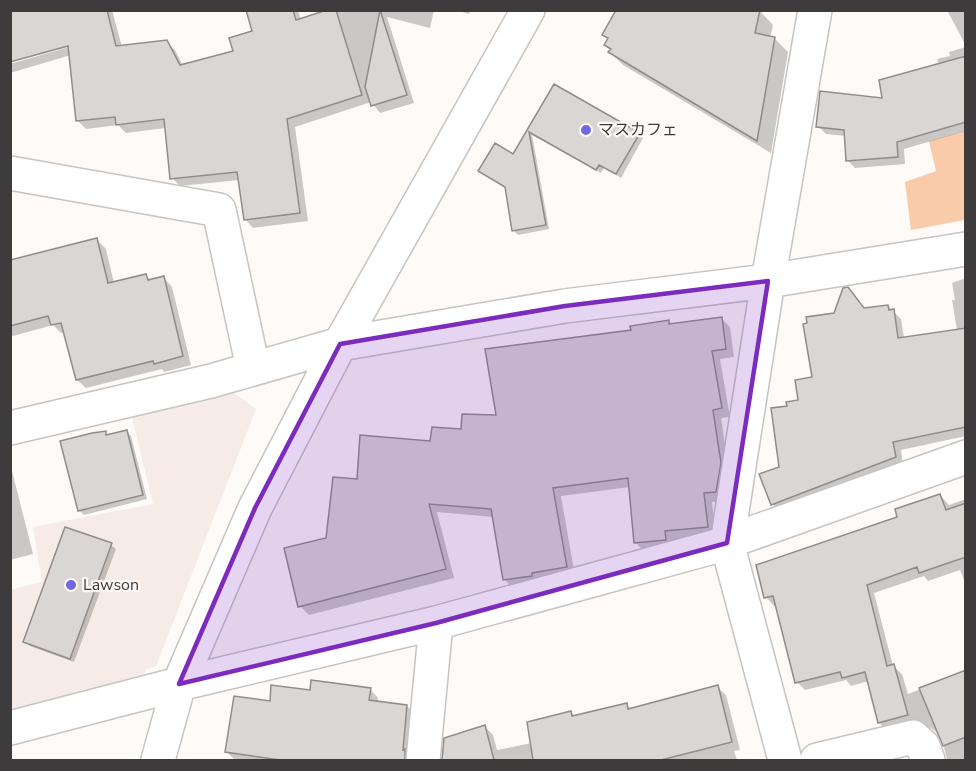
<svg xmlns="http://www.w3.org/2000/svg" width="976" height="771" font-family="'Nunito Sans','Noto Sans JP',sans-serif">
	<style>
		.built { fill: #f6ebe6 }
		.green { fill: #f9cbaa }
		.shadow { fill: #0003 }
		.building { fill: #d9d6d4; stroke: #8f8c8a; stroke-width: 1.5 }
		.lines { fill: none; stroke-linecap: round; stroke-linejoin: round }
		.minor-casing { stroke: #c7c4c2; stroke-width: 36 }
		.minor { stroke: #fff; stroke-width: 33 }
		.marked { fill: #7b2cbf; fill-opacity: 0.2; stroke: #7b2cbf; stroke-width: 4.5; stroke-linejoin: round }
		.poi-dot { fill: #7067e1; stroke: #fdfaf8; stroke-width: 2 }
		.labels { text-anchor: middle; dominant-baseline: central; stroke-width: 4.5; stroke-linejoin: round; paint-order: stroke }
		.poi-label { font-size: 16px; fill: #3d3b3b; stroke: #fdfaf8; text-anchor: start }
	</style>
	<rect width="100%" height="100%" fill="#fdfaf8"/>
	<path class="built" d="M234 393 256 409 156 666 145 670 144 681 11 713 10 590 42 582 33 527 153 504 132 417Z"/>
	<path class="green" d="M965 131V220L911 230 905 182 936 171 929 141Z"/>
	<path class="shadow" d="M10 10H112L122 47 166 42 175 50 183 66 235 52 254 32 248 10H298L319 81 336 10H434L430 28 387 17 414 103 380 113 371 102 295 127 308 221 253 228 245 219 239 180 180 186 172 178 166 128 126 133 118 125 86 129 78 121 71 55 10 73V64L76 45Z
		M456 10H470L469 14Z
		M947 10H966V46Z
		M760 11 773 25 770 38H774L788 52 771 153 623 65 610 52 611 50 606 45 609 39 604 34Z
		M966 47V131L904 149 905 164 855 168 848 161 846 136 826 134 818 126 884 99 939 65 937 59 950 56 949 52Z
		M554 86 639 134 643 138 621 178 604 168 601 173 532 135 549 229 518 235 513 230 507 189 480 171 514 156Z
		M97 240 106 249 114 283 146 275 151 281 164 278 172 287 191 365 164 372 162 369 86 388 77 380 65 332 61 333 53 325 13 336 10 333V262Z
		M966 278V436L901 450 903 465 781 512 772 504 781 468 788 408 799 401 813 378 865 310 888 306 901 319 904 338 957 330 952 300H955L952 283Z
		M721 318 730 327 734 357 720 359 730 417 721 418 729 473 724 501 712 502 716 536 673 540 674 548 644 551 635 542 630 487 561 496 575 576 513 588 504 579 494 517 437 512 454 578 309 615 300 606 327 539 358 481 432 443 498 416 633 331 668 321 672 325Z
		M126 431 131 436 147 499 84 515 79 510 105 433 108 436Z
		M10 463 33 554 10 560Z
		M940 495 949 505 966 499V585L960 570 928 581 924 576 874 593 893 666 902 674 908 694 966 671V760H947L942 738 934 730 927 726 918 727 889 733 881 725 869 681 851 686 846 680 805 690 797 682 777 605 774 606 766 597Z
		M111 545 116 549 74 662 30 646 25 641Z
		M717 687 726 695 740 750 734 751 737 760H443L445 739 485 727 493 735 497 750 532 743 571 712 575 717 626 705 631 709Z
		M370 689 378 698V703L407 706 415 714 413 760H235L227 752 271 703 311 692Z"/>
	<path class="building" d="M10 10H107L116 46 167 40 180 65 233 51 229 38 252 31 246 10H293L296 20 327 10H336L362 95 287 119 300 213 244 220 237 172 170 179 164 119 116 125 115 117 76 121 68 46 10 62Z
		M380 10 407 95 371 106 365 87Z
		M616 10H760L755 33 775 37 757 141 608 52 611 49 604 45 608 38 602 35Z
		M966 56V122L897 142 898 157 846 161 844 130 816 127 820 91 882 98 879 80Z
		M554 84 640 133 616 174 599 165 596 170 529 132 546 225 512 231 505 187 478 171 495 143 513 154Z
		M97 238 108 283 146 274 148 280 164 276 183 356 154 364 153 361 76 380 61 323 51 325 48 316 10 326V260Z
		M848 287 864 308 888 305 889 310 894 309 898 338 966 328V427L893 442 896 457 771 505 759 474 779 467 771 408 787 406 786 402 798 400 795 380 812 377 803 324 807 323 806 317 834 313 843 288Z
		M722 317 726 349 712 351 722 408 713 410 721 463 716 492 704 493 708 527 665 531 666 540 634 543 628 478 553 488 567 567 532 573V576L503 580 491 509 429 504 446 569 298 607 284 548 326 538 333 477 357 479 360 435 430 441 432 427 461 429 462 414 496 415 485 349 631 330 630 326 669 320V324Z
		M127 430 143 495 78 511 60 441 92 433 106 431V435Z
		M940 494 946 510 966 503V557L919 573 917 567 867 585 887 666 894 664 908 715 878 723 865 672 842 678 840 672 795 683 773 596 764 598 756 565 897 517 895 509Z
		M65 527 112 543 70 659 23 642Z
		M966 670V737L943 746 919 688Z
		M311 680 371 688 369 700 407 705 403 750 405 749V760H280L225 752 234 696 270 701 271 685 310 690Z
		M718 685 732 742 661 760H533L527 722 571 711 572 716 627 703 628 709Z
		M485 725 494 760H442L444 738Z"/>
	<g class="lines">
		<defs>
			<path id="minor" d="M10 173 219 210 253 368
				M10 428 211 381 340 344 565 306 768 281 966 249
				M10 728 179 684 436 623 713 547 966 457
				M158 760 179 684 255 508 340 344 528 10
				M423 760 436 623
				M785 760 727 543 768 281 815 10
				M817 760 913 737 923 746 928 760"/>
		</defs>
		<use href="#minor" class="minor-casing"/>
		<use href="#minor" class="minor"/>
	</g>
	<path class="marked" d="M768 281 727 543 436 623 179 684 255 508 340 344 565 306Z"/>
	<g class="poi-dot">
		<circle cx="586" cy="130" r="6"/>
		<circle cx="71" cy="585" r="6"/>
	</g>
	<g class="labels">
		<g class="poi-label">
			<text x="598" y="130">マスカフェ</text>
			<text x="83" y="585">Lawson</text>
		</g>
	</g>
	<rect width="976" height="771" fill="none" stroke="#3d3b3b" stroke-width="24"/>
</svg>
